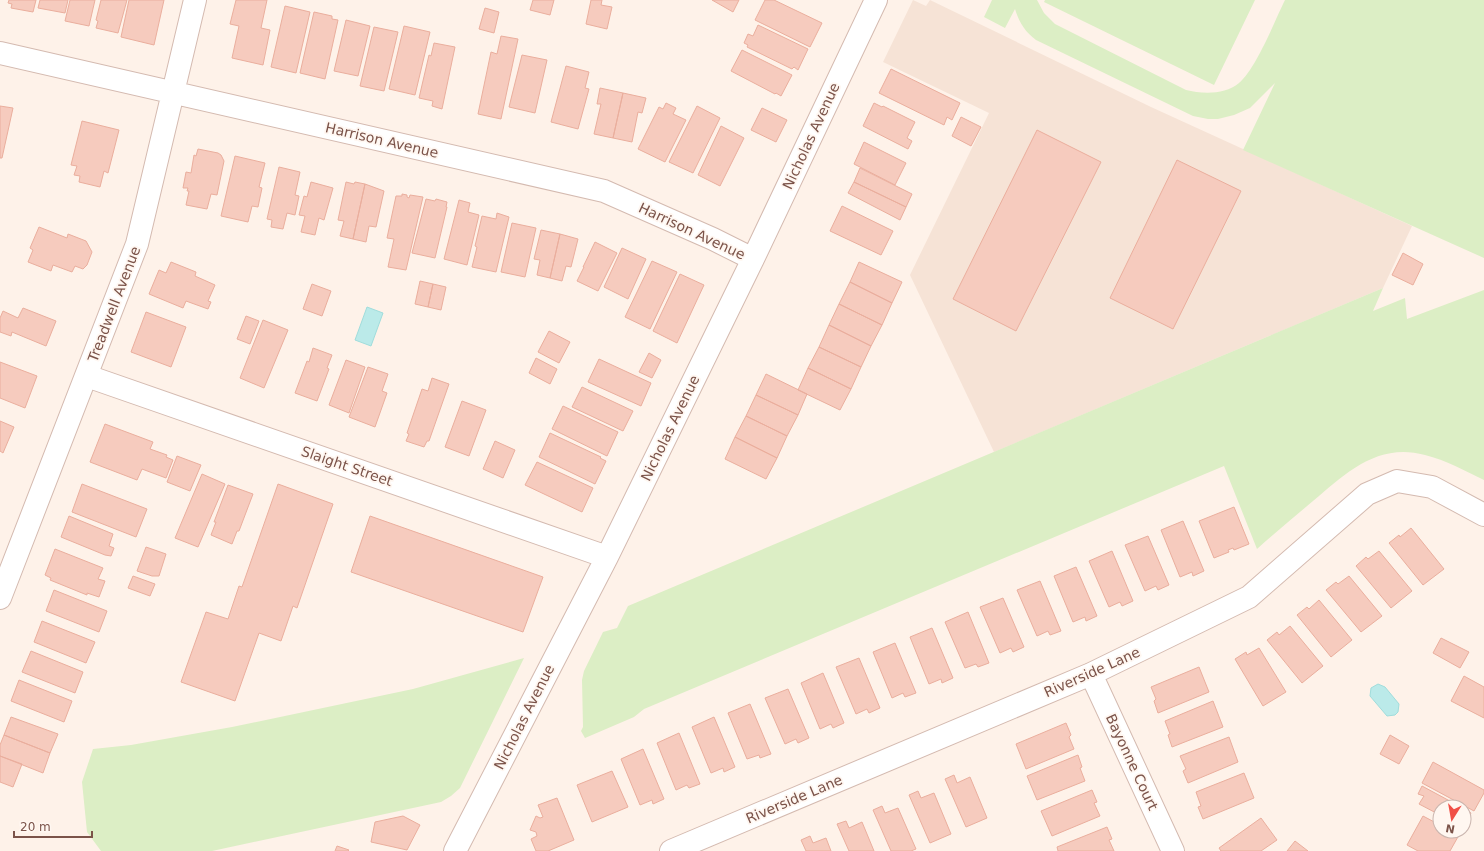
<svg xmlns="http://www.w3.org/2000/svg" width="1484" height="851" font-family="'DejaVu Sans',sans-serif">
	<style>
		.residential { fill: #f6e3d6 }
		.green { fill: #dceec5 }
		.water { fill: #bbeae9; stroke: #a0dddc }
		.building { fill: #f6cbbe; stroke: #eaae9d }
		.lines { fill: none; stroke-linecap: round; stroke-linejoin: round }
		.minor-casing { stroke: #d4bab0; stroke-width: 24 }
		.minor { stroke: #fff; stroke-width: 22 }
		.labels { text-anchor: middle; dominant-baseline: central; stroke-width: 3.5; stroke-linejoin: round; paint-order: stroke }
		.street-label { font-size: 14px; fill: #7b5349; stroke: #fff7f1 }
	</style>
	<rect width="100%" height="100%" fill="#fef2e9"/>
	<path class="residential" d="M913 0 926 6 930 0 1151 107 1412 226 1383 288 994 452 910 275 989 113 883 62Z"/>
	<path class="green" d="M992 0H1037L1044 13 1055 24 1186 90C1202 94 1225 95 1239 83 1257 67 1274 22 1285 0H1484V258L1243 150 1275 83 1250 108 1234 115 1218 119H1208L1193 116 1036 40C1025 32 1019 22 1015 9L1005 28 984 17Z
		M1045 0H1255L1214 85 1044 2Z
		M1383 288 1373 311 1405 298 1407 319 1484 290V480C1465 471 1446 460 1425 455 1378 442 1346 473 1313 501 1294 517 1275 533 1257 549L1224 466 644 709 634 717 585 738 581 731 583 727 582 680 584 671 603 632 617 628 628 606Z
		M524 658 460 788 451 796 441 802 212 851H101L87 832 82 782 93 749 131 745 232 727 413 689Z"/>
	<path class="water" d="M367 307 383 313 371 346 355 340Z
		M1378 684 1385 687 1399 704 1398 712 1395 715 1387 716 1370 696 1371 688Z"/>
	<path class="building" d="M9 0H36L33 12 11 8 12 4 8 3Z
		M40 0H68L65 13 38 8Z
		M70 0H95L89 26 65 21Z
		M101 0H127L118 33 96 28 98 21 96 20Z
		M129 0H164L154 45 121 37Z
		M236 0H267L261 28 270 30 263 65 232 58 239 26 230 24Z
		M533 0H554L550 15 530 10Z
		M591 0H602L601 5 612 7 607 29 586 24Z
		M712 0H739L733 12Z
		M765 0H774L822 23 810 47 755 20Z
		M285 6 310 12 296 73 271 67Z
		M485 8 499 12 494 33 479 29Z
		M314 12 332 16V19L338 20 325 79 300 73Z
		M346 20 370 26 358 76 334 71Z
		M758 25 808 49 798 70 794 67 792 69 747 47 748 45 744 43 748 34 753 36Z
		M404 26 430 32 415 95 389 89Z
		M374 27 398 32 384 91 360 86Z
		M501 36 518 39 501 119 478 114 491 52 497 54Z
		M434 43 455 47 442 109 432 106 433 101 419 98 429 55 431 56Z
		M742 50 792 75 781 96 776 93 775 94 731 71Z
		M522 55 547 60 535 113 509 107Z
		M566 66 589 72 585 88 589 89 578 129 551 122Z
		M891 69 960 103 952 120 947 117 944 125 879 93Z
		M600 88 623 93 613 138 594 134 601 104H597Z
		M623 93 646 98 642 113 638 112 632 142 613 138Z
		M666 103 676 108 673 114 686 120 665 162 638 149 659 107 663 109Z
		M874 103 882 107 883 106 915 122 907 138 912 141 908 149 863 126Z
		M0 106 13 108 2 158H0Z
		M697 106 720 118 693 173 669 162Z
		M762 108 787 120 776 142 751 130Z
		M961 117 981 127 971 146 952 136Z
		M82 121 119 130 108 173 104 171 100 187 79 182 80 176 74 175 77 166 71 165Z
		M721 126 744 138 720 186 698 175Z
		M1037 130 1101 162 1016 331 953 299Z
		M864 142 906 163 895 185 854 164Z
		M198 149 218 153 221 155 224 161 217 195 211 194 207 209 186 205 189 191H187L188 188H183L186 172 191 173 194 155 196 156Z
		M235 156 265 163 259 187 262 188 258 207 252 206 248 222 221 216Z
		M1177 160 1241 191 1173 329 1110 298Z
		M279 167 300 172 295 195 299 196 295 215 287 213 283 229 271 227 272 220 267 219Z
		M860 168 912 194 906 207 854 182Z
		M311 182 333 188 324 220 319 218 315 235 301 232 305 216 299 215 304 196 307 197Z
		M346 182 354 184 355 182 365 184 353 239 340 236 344 221 338 220Z
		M854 182 906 207 900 220 848 193Z
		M365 184 384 191 376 227 369 226 366 242 353 239Z
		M402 194 407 195V197L409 198 410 195 423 197 406 270 388 267 394 239 387 238 396 196H402Z
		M426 199 435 201 436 199 447 202 446 207H447L435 258 412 253Z
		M459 200 470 203 468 212 479 215 467 265 444 259Z
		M842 206 893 231 881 255 830 231Z
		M497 213 509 217 496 272 472 267 477 247 475 246 482 216 496 219Z
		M512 223 536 228 525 277 501 272Z
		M39 227 67 238 68 234 86 241 92 252 87 265 83 269 75 266 72 272 53 265 51 271 28 262 33 250 30 248Z
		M541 230 560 234 550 278 537 275 540 260 534 259Z
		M560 234 578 239 571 267 566 266 562 281 550 278Z
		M595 242 617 253 598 291 577 281 584 267H583Z
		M622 248 646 259 628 299 604 287Z
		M1403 253 1423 264 1413 285 1392 275Z
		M652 261 677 272 650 329 625 317Z
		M171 262 196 272 195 276 215 285 208 301 211 302 208 309 186 301 183 308 149 294 159 270 166 273Z
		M859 262 902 282 892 303 850 282Z
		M680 274 704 285 677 343 653 331Z
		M420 281 433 284 428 307 415 304Z
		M850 282 892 303 882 325 839 304Z
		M312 284 331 291 322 316 303 309Z
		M433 284 446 287 441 310 428 307Z
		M839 304 882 325 871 346 829 325Z
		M23 308 56 321 46 346 12 332 11 336 0 332V318L3 311 18 318Z
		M146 312 186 327 171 367 131 352Z
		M246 316 259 321 250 344 237 339Z
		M263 320 288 330 264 388 240 378Z
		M829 325 871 346 861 367 819 347Z
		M549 331 570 342 559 363 538 352Z
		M819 347 861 367 851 389 808 368Z
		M313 348 332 355 327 368 329 369 317 401 295 393 307 361 309 362Z
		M649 353 661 360 652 378 639 372Z
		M536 358 557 369 550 384 529 373Z
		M599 359 651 383 641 406 588 382Z
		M346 360 365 367 349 413 329 405Z
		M0 362 37 376 25 408 0 398Z
		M368 367 388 374 382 391 387 393 375 427 349 417Z
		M808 368 851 389 840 410 798 390Z
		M766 374 807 394 798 415 756 395Z
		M432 378 449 384 429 441H427L424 447 406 441 409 434 407 433 422 389 428 391Z
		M582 387 633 411 623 431 572 407Z
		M756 395 798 415 787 436 746 416Z
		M462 401 486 410 469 456 445 447Z
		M563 406 618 432 607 456 552 429Z
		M746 416 787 436 777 458 735 437Z
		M0 421 14 427 3 453 0 451Z
		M105 424 153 442 150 449 167 455 166 457 173 460 166 478 142 469 137 480 90 462Z
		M550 433 601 457 600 458 606 461 595 484 539 457Z
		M735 437 777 458 766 479 725 459Z
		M495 441 515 450 503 478 483 469Z
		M177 456 201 465 190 491 167 482Z
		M537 462 593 488 582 512 525 485Z
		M202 474 225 484 198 547 175 538Z
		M82 484 147 509 136 537 72 512Z
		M278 484 333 504 297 608 293 606 281 641 259 633 235 701 181 682 206 612 228 619 239 586 242 587Z
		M228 485 253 494 239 531H237L232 544 211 535 216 522H214Z
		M1234 507 1249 544 1234 550 1233 548 1228 550 1229 552 1214 558 1199 521Z
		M69 516 113 534 109 546 114 548 111 556 105 555 61 537Z
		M370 516 543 577 523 632 351 572Z
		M1183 521 1204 571 1193 576 1192 572 1180 577 1161 530Z
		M1411 528 1444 569 1423 585 1389 543 1399 535 1400 537Z
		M1148 536 1169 585 1158 590 1156 586 1145 591 1125 545Z
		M146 547 166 554 159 576H152L137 571Z
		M55 549 103 568 98 579 105 581 99 597 87 593V595L50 580 51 578 45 575Z
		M1112 551 1133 601 1122 606 1120 602 1109 607 1089 561Z
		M1379 551 1412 591 1391 608 1356 566 1366 557 1368 559Z
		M1076 567 1097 616 1086 621 1085 617 1073 622 1054 576Z
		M133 576 155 584 150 596 128 588Z
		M1349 576 1382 616 1361 632 1326 590 1336 582 1338 584Z
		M1040 581 1061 631 1050 635 1048 631 1037 636 1017 590Z
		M54 590 107 611 99 632 46 611Z
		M1003 598 1024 647 1013 652 1011 648 1000 653 980 607Z
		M1319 600 1352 640 1331 657 1297 615 1307 607 1309 609Z
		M968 612 989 663 978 667 976 664 965 668 945 622Z
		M42 621 95 642 86 663 34 642Z
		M1290 626 1323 666 1302 683 1267 640 1277 632 1279 635Z
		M932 628 953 678 942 683 941 679 929 684 910 637Z
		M1441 638 1469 652 1460 668 1433 653Z
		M895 643 916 693 905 697 903 693 892 698 873 652Z
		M1259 648 1286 692 1263 706 1235 659 1246 652 1247 655Z
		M31 651 83 672 75 693 22 672Z
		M859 658 880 708 869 713 867 709 856 714 836 667Z
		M1199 667 1209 692 1158 713 1154 701 1156 699 1151 687Z
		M823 673 844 723 833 728 831 724 820 729 801 683Z
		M1464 676 1484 687V718L1451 701Z
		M19 680 72 701 64 722 11 701Z
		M788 689 809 738 798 743 796 739 785 744 765 698Z
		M1213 701 1223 727 1172 747 1168 735 1170 734 1165 721Z
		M750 704 771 754 760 758 759 755 747 759 728 713Z
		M11 717 58 734 50 753 4 735Z
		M714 717 735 767 724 772 723 768 711 773 692 727Z
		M1066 723 1071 735 1069 737 1074 749 1026 769 1016 744Z
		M679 733 700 784 689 788 687 785 676 790 657 743Z
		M4 735 50 753 43 773 0 756V745Z
		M1390 735 1409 746 1399 764 1380 754Z
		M1229 737 1238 762 1188 783 1183 771 1186 769 1180 756Z
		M643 749 664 799 653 804 652 800 640 805 621 759Z
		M1078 755 1082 767 1080 768 1085 781 1037 800 1027 776Z
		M0 756 22 764 13 787 0 782Z
		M1433 762 1484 790V793L1474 811 1422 783Z
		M612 771 628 807 592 822 577 785Z
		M1244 773 1254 798 1203 819 1198 807 1201 806 1196 792Z
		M954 775 957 783 970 777 987 818 966 827 945 779Z
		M1422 786 1461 807H1440V815L1419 804 1424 796 1418 794Z
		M1092 790 1097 802 1094 803 1100 816 1052 836 1041 811Z
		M918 791 921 798 934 793 951 834 930 843 909 795Z
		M557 798 574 840 548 851H536L531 839 537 836 536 832 530 830 536 816 540 818 543 817 538 805Z
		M882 806 885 813 898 808 916 849 911 851H891L873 810Z
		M1464 809 1471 813 1464 826Z
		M403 816 420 825 407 850 371 842 375 822Z
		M1423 816 1440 825V831H1451L1459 835 1450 851H1418L1407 845Z
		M1261 818 1277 840 1261 851H1221L1219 848Z
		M846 821 849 828 862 822 874 851H849L837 824Z
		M1107 827 1112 839 1109 840 1114 851H1058L1057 847Z
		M810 836 813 843 826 838 831 851H806L801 840Z
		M1295 841 1308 851H1287Z
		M337 846 349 850 348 851H335Z"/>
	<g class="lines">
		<defs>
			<path id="minor" d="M0 53 604 191 713 239 753 259
				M87 376 607 557
				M0 598 137 244 195 0
				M1091 674 1173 851
				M455 851 607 557 753 259 876 0
				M671 851 1091 674 1249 597 1367 494 1397 481 1432 487 1484 515"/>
		</defs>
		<use href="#minor" class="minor-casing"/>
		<use href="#minor" class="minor"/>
	</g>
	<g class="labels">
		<g class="street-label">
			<text transform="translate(811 136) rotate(-65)">Nicholas Avenue</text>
			<text transform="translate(382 140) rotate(13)">Harrison Avenue</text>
			<text transform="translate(692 231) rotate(25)">Harrison Avenue</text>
			<text transform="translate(114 304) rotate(-69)">Treadwell Avenue</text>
			<text transform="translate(670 428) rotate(-64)">Nicholas Avenue</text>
			<text transform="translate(347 466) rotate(19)">Slaight Street</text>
			<text transform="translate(1092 672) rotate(-24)">Riverside Lane</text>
			<text transform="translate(524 717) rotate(-63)">Nicholas Avenue</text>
			<text transform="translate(1132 762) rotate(65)">Bayonne Court</text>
			<text transform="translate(794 799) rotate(-23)">Riverside Lane</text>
		</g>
	</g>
	<g transform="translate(1452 819) rotate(191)"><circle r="19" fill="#fff7f1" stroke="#cab5ae"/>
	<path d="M0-3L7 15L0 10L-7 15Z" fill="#f04f46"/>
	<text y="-6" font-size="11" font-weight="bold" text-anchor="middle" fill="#7b5349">N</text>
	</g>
	<path d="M14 831v6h78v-6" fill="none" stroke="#7b5349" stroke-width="2"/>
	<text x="20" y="831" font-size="12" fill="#7b5349" stroke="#fff7f1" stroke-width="3" paint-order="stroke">20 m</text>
</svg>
